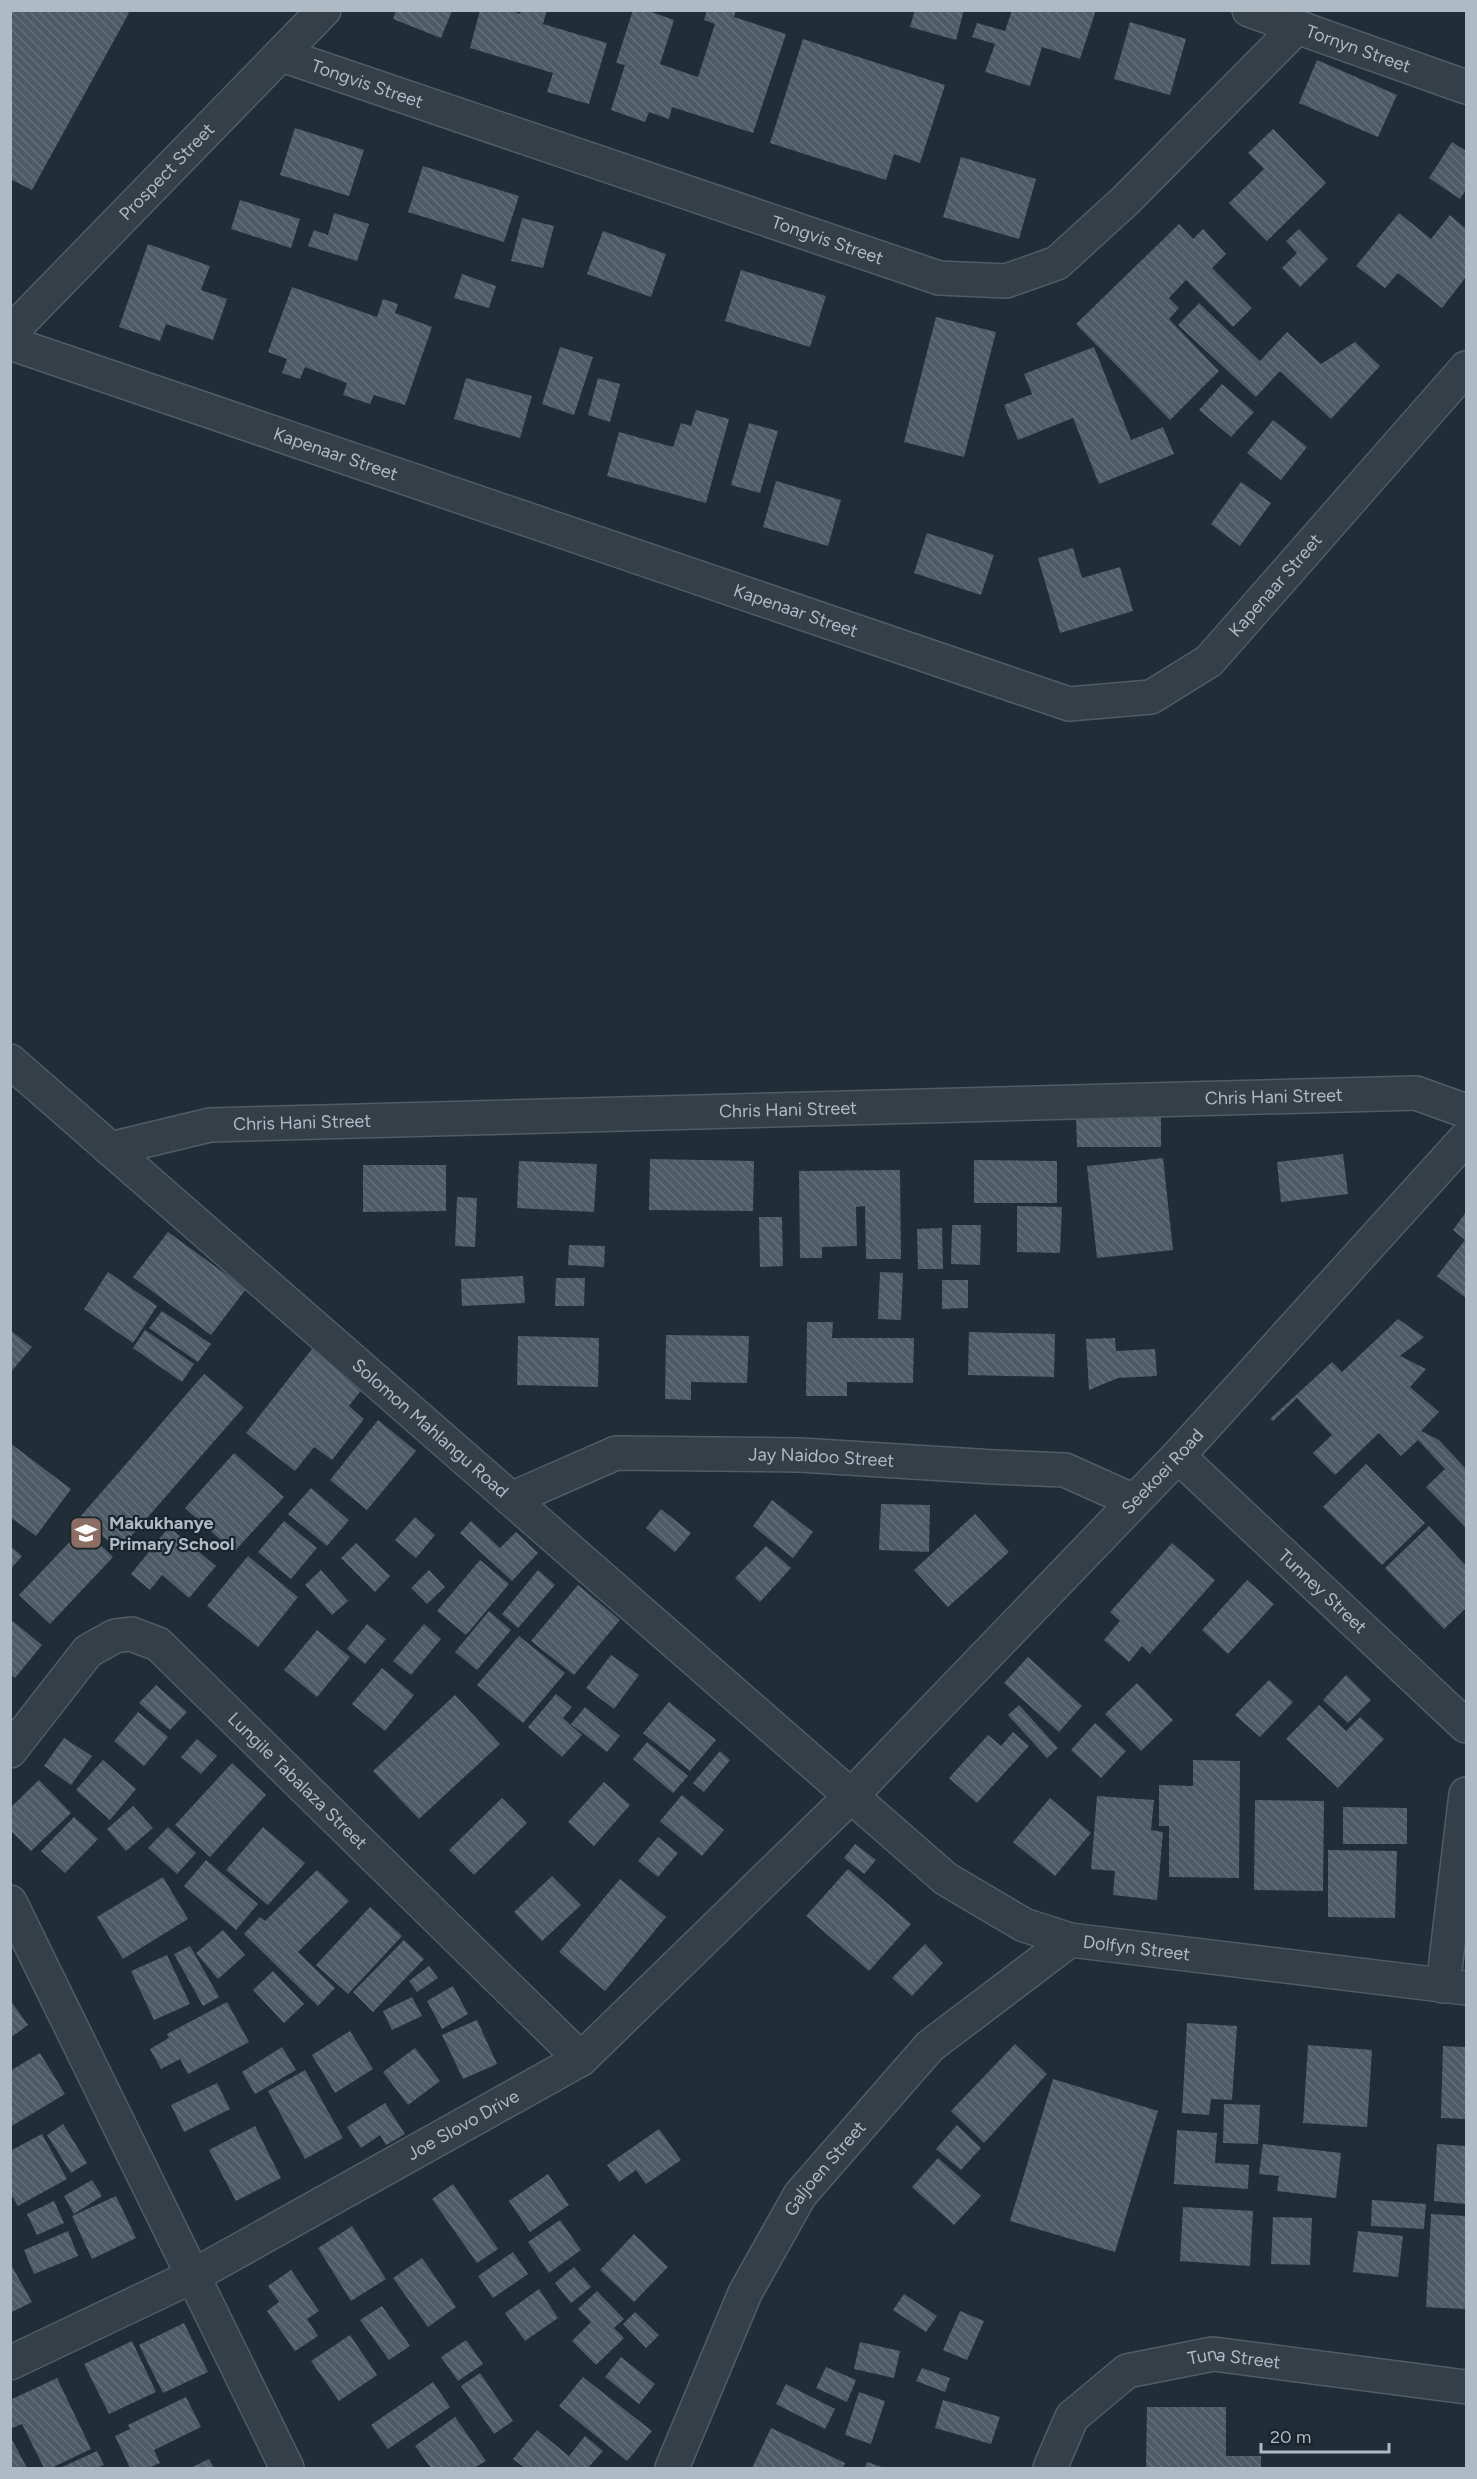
<svg xmlns="http://www.w3.org/2000/svg" width="1477" height="2479" font-family="Figtree,sans-serif">
	<style>
		.building { fill: url(#building-back-hatch) }
		.lines { fill: none; stroke-linecap: round; stroke-linejoin: round }
		.minor-casing { stroke: #515d65; stroke-width: 36 }
		.minor { stroke: #343f48; stroke-width: 33 }
		.labels { text-anchor: middle; dominant-baseline: central; stroke-width: 4.5; stroke-linejoin: round; paint-order: stroke }
		.street-label { font-size: 18px; fill: #aebac4; stroke: #1a242c }
		.poi-label { font-size: 18px; font-weight: bold; fill: #aebac4; stroke: #1a242c; text-anchor: start }
	</style>
	<defs>
		<pattern id="building-back-hatch" width="6" height="6" patternUnits="userSpaceOnUse" patternTransform="scale(1.5)"><rect width="6" height="6" fill="#4c5b66"/><path d="M-1 5l2 2M0 0l6 6M5-1l2 2" fill="none" stroke="#63707a"/></pattern>
	</defs>
	<rect width="100%" height="100%" fill="#212e37"/>
	<path class="building" d="M10 10H124L129 13 32 190 10 179Z
		M396 10H450L452 11 441 38 393 19Z
		M480 10H508L520 14 522 10H547L543 24 607 43 589 104 547 92 553 73 470 48Z
		M633 10H646L674 20 660 64 698 77 715 24 704 20 707 10H736L734 17 786 34 753 133 672 107 669 119 649 112 645 122 611 110 625 65 616 63Z
		M915 10H964L956 40 910 27Z
		M1012 10H1096L1080 59 1042 47 1030 86 985 72 995 44 972 37 977 23 1005 31Z
		M1130 22 1186 39 1170 95 1114 79Z
		M803 39 945 85 920 163 894 154 886 180 770 143Z
		M1317 60 1397 95 1378 137 1299 103Z
		M295 128 364 150 349 196 280 175Z
		M1273 129 1326 183 1267 241 1229 203 1264 169 1248 153Z
		M1452 142 1466 151V190L1460 199 1429 178Z
		M961 157 1036 179 1019 239 943 217Z
		M423 166 519 196 504 242 408 212Z
		M240 200 300 219 291 248 231 229Z
		M334 213 369 224 357 261 308 246 314 230 328 235Z
		M1399 213 1431 239 1450 215 1466 229V277L1442 308 1398 273 1385 288 1356 266Z
		M522 218 554 226 543 268 511 261Z
		M1179 224 1193 239 1203 229 1226 254 1212 268 1252 308 1233 327 1186 280 1169 298 1179 308 1169 319 1219 371 1170 420 1076 324Z
		M1299 229 1328 259 1300 287 1282 268 1297 253 1286 241Z
		M603 231 666 254 651 297 587 274Z
		M148 244 210 266 201 290 227 299 213 340 166 324 160 341 119 327Z
		M741 270 826 296 810 347 725 321Z
		M462 274 496 286 489 308 454 298Z
		M292 287 377 317 383 299 398 304 395 313 432 327 405 405 374 395 370 404 343 395 347 383 305 367 300 379 282 373 287 359 268 352Z
		M1199 303 1260 361 1287 332 1321 364 1355 342 1380 366 1331 419 1280 371 1256 397 1178 325Z
		M936 317 996 332 964 457 904 442Z
		M560 347 593 357 574 415 542 404Z
		M1094 347 1131 440 1163 427 1174 454 1099 484 1073 418 1018 440 1004 405 1032 394 1024 374Z
		M466 378 532 396 520 438 454 419Z
		M598 378 620 384 610 422 588 415Z
		M1222 384 1254 412 1231 437 1199 410Z
		M696 410 729 419 706 503 607 476 619 432 673 447 681 423 691 426Z
		M1273 420 1307 447 1281 480 1247 453Z
		M749 423 778 431 760 493 731 485Z
		M776 481 841 500 828 546 763 527Z
		M1241 482 1271 503 1240 546 1211 524Z
		M927 533 994 555 981 595 914 573Z
		M1073 548 1082 578 1120 567 1133 611 1060 633 1038 558Z
		M1161 1115V1147H1077L1076 1116Z
		M1343 1154 1348 1194 1281 1202 1277 1162Z
		M1163 1158 1173 1250 1097 1258 1087 1166Z
		M650 1159 754 1161 753 1211 649 1210Z
		M974 1160 1057 1161V1203H974Z
		M519 1161 597 1164 594 1212 517 1208Z
		M363 1165H446V1211L363 1212Z
		M900 1170 901 1259H866L865 1206 856 1207 857 1246 822 1247V1258H800L799 1171Z
		M457 1197 477 1198 475 1247 455 1246Z
		M1017 1206 1062 1207 1060 1253 1017 1252Z
		M1466 1212V1298L1437 1276 1465 1240 1453 1230Z
		M759 1217H782L783 1266 760 1267Z
		M952 1225H981L980 1265 951 1264Z
		M942 1228 943 1269H918L917 1229Z
		M168 1232 246 1289 211 1335 133 1277Z
		M569 1245 605 1246 604 1267 568 1265Z
		M108 1272 157 1306 133 1343 84 1309Z
		M880 1272 903 1273 901 1320 878 1319Z
		M523 1276 525 1303 462 1306 461 1279Z
		M556 1278H585L584 1306H555Z
		M942 1280H968V1308L942 1309Z
		M162 1311 211 1344 198 1362 149 1328Z
		M1398 1319 1424 1337 1400 1356 1426 1369 1410 1387 1439 1412 1421 1431 1439 1440 1466 1469V1528L1426 1487 1445 1469 1418 1440 1401 1456 1379 1433 1335 1475 1313 1453 1332 1435 1297 1398 1273 1421 1270 1419 1332 1362 1342 1372Z
		M807 1322H833L832 1338H914L913 1383 847 1382V1396H806Z
		M10 1330 32 1347 10 1373Z
		M145 1330 194 1364 182 1382 133 1348Z
		M969 1332 1055 1334 1054 1377 968 1375Z
		M666 1335 749 1336 747 1383 691 1382V1400L665 1399Z
		M518 1336 599 1338 598 1387 517 1385Z
		M1115 1338 1116 1351 1155 1349 1157 1376 1118 1378 1089 1390 1086 1339Z
		M319 1340 369 1380 349 1406 364 1419 332 1460 314 1447 295 1471 246 1433Z
		M204 1374 244 1407 119 1550 80 1517Z
		M378 1420 416 1451 367 1510 330 1480Z
		M10 1443 71 1489 36 1536 10 1517Z
		M234 1453 284 1497 234 1552 185 1508Z
		M1366 1464 1425 1523 1382 1565 1323 1507Z
		M311 1488 349 1520 327 1546 288 1514Z
		M772 1500 813 1532 793 1558 753 1526Z
		M881 1504 930 1505 929 1552 879 1550Z
		M661 1509 691 1533 675 1552 646 1528Z
		M975 1514 1009 1552 948 1607 914 1570Z
		M415 1517 435 1535 416 1558 395 1540Z
		M284 1521 317 1548 291 1579 258 1552Z
		M471 1521 500 1548 516 1532 538 1553 512 1581 460 1533Z
		M1429 1526 1466 1566V1608L1444 1629 1385 1568Z
		M169 1527 216 1566 189 1598 162 1575 150 1590 131 1574Z
		M83 1528 113 1557 50 1624 19 1595Z
		M356 1543 390 1576 375 1592 341 1558Z
		M1172 1543 1215 1580 1150 1654 1142 1646 1129 1662 1104 1640 1120 1621 1110 1612Z
		M10 1546 22 1556 10 1570Z
		M766 1546 791 1568 760 1602 735 1578Z
		M248 1556 298 1597 258 1647 207 1606Z
		M480 1560 509 1584 466 1635 437 1611Z
		M321 1570 348 1601 332 1615 305 1585Z
		M429 1570 445 1587 427 1604 411 1588Z
		M538 1570 555 1585 518 1628 502 1614Z
		M1247 1580 1274 1604 1228 1654 1202 1630Z
		M578 1585 620 1620 574 1675 531 1641Z
		M489 1611 511 1630 477 1670 455 1652Z
		M10 1619 42 1645 15 1678 10 1674Z
		M367 1624 386 1639 365 1664 347 1649Z
		M424 1624 441 1639 411 1675 393 1661Z
		M317 1630 350 1657 317 1697 284 1670Z
		M519 1636 565 1673 523 1723 477 1685Z
		M611 1655 639 1675 614 1709 586 1688Z
		M1028 1657 1082 1706 1059 1732 1004 1683Z
		M382 1668 414 1695 385 1731 352 1704Z
		M1346 1675 1371 1700 1348 1723 1323 1700Z
		M1269 1680 1293 1702 1260 1737 1235 1715Z
		M1137 1683 1173 1720 1141 1751 1105 1714Z
		M156 1685 187 1712 170 1730 139 1703Z
		M556 1694 572 1707 563 1718 582 1735 562 1757 528 1727Z
		M455 1695 500 1744 419 1819 373 1771Z
		M669 1702 716 1740 690 1771 643 1733Z
		M1019 1705 1058 1748 1047 1758 1008 1715Z
		M1319 1705 1346 1731 1360 1717 1384 1739 1338 1788 1286 1739Z
		M585 1707 620 1736 607 1752 571 1724Z
		M138 1712 168 1737 144 1766 114 1741Z
		M1095 1723 1126 1751 1101 1778 1071 1750Z
		M1013 1732 1029 1746 977 1803 949 1778 988 1735 1001 1746Z
		M64 1738 92 1756 71 1785 44 1766Z
		M197 1739 217 1756 201 1774 181 1757Z
		M647 1742 688 1776 673 1793 633 1759Z
		M720 1751 730 1760 704 1792 693 1783Z
		M103 1760 136 1789 110 1820 76 1790Z
		M1193 1760 1240 1761 1239 1878 1169 1877V1826H1159V1785L1193 1786Z
		M232 1763 266 1795 210 1857 175 1825Z
		M39 1780 71 1813 31 1851 10 1830V1808Z
		M604 1782 630 1805 594 1846 568 1822Z
		M682 1795 724 1830 702 1856 660 1821Z
		M1097 1796 1154 1800 1151 1830 1163 1832 1157 1900 1113 1895 1115 1871 1091 1869Z
		M502 1798 527 1823 474 1875 449 1850Z
		M1050 1798 1091 1833 1055 1876 1013 1842Z
		M1255 1800 1324 1801 1323 1891 1254 1890Z
		M133 1806 153 1828 126 1851 107 1829Z
		M1343 1807 1407 1808V1844H1343Z
		M74 1817 98 1839 65 1873 41 1851Z
		M168 1827 196 1853 177 1874 148 1848Z
		M263 1827 305 1863 268 1905 226 1870Z
		M658 1837 678 1853 658 1877 638 1861Z
		M855 1844 876 1860 864 1874 844 1858Z
		M1328 1850 1397 1851 1395 1918 1328 1917Z
		M206 1860 258 1904 236 1930 184 1886Z
		M848 1869 911 1924 869 1971 806 1916Z
		M317 1870 349 1901 298 1952 335 1988 318 2006 244 1934 260 1917 265 1921Z
		M552 1876 581 1905 542 1941 514 1912Z
		M163 1877 188 1919 123 1959 97 1917Z
		M620 1879 666 1917 605 1991 559 1952Z
		M370 1907 402 1936 348 1994 316 1965Z
		M223 1930 245 1955 218 1979 196 1953Z
		M404 1940 424 1959 373 2012 353 1992Z
		M925 1944 943 1963 912 1996 892 1978Z
		M190 1946 219 1997 203 2006 174 1954Z
		M167 1955 190 2004 154 2020 131 1971Z
		M429 1966 438 1978 417 1992 409 1981Z
		M273 1971 304 2004 284 2023 253 1990Z
		M453 1986 468 2014 442 2029 427 2001Z
		M412 1997 422 2016 392 2030 383 2011Z
		M10 2000 28 2025 10 2038Z
		M227 2002 249 2042 188 2074 180 2059 161 2069 150 2049 169 2038 167 2034Z
		M477 2020 497 2064 463 2079 442 2035Z
		M1187 2023 1237 2026 1232 2100 1211 2099 1209 2115 1182 2113Z
		M350 2031 373 2069 335 2093 312 2055Z
		M1015 2044 1047 2074 984 2143 951 2111Z
		M1308 2045 1372 2050 1367 2127 1303 2123Z
		M1443 2046 1466 2047V2119L1441 2118Z
		M282 2047 296 2070 255 2094 242 2072Z
		M415 2048 440 2081 408 2105 383 2072Z
		M40 2053 65 2094 10 2127V2071Z
		M305 2070 343 2138 305 2159 268 2091Z
		M1053 2079 1158 2111 1115 2252 1010 2221Z
		M217 2083 230 2109 184 2132 171 2105Z
		M385 2103 405 2134 386 2145 380 2135 361 2148 347 2127Z
		M1224 2104 1260 2105 1258 2144 1223 2143Z
		M63 2124 87 2163 71 2173 47 2135Z
		M957 2125 981 2148 961 2170 936 2149Z
		M255 2126 281 2178 236 2201 209 2150Z
		M659 2129 681 2160 646 2184 636 2170 619 2182 607 2165Z
		M1177 2130 1217 2133 1215 2163 1249 2165 1248 2189 1174 2184Z
		M42 2134 67 2179 18 2206 10 2193V2151Z
		M1263 2144 1341 2153 1336 2198 1277 2191 1279 2176 1259 2174Z
		M1437 2144 1466 2146V2204L1434 2201Z
		M938 2158 981 2196 954 2225 912 2187Z
		M548 2174 569 2205 530 2232 509 2201Z
		M92 2180 102 2196 74 2214 64 2196Z
		M453 2184 498 2249 477 2263 432 2199Z
		M116 2196 136 2238 92 2259 72 2216Z
		M1372 2200 1426 2204 1424 2229 1371 2226Z
		M54 2201 64 2223 37 2235 27 2214Z
		M1183 2207 1253 2211 1250 2266 1180 2261Z
		M1431 2214 1466 2216V2309L1426 2307Z
		M1273 2217 1312 2218 1310 2265 1271 2264Z
		M560 2220 581 2250 549 2273 528 2242Z
		M352 2226 386 2279 351 2301 318 2248Z
		M68 2231 78 2256 34 2274 24 2250Z
		M1358 2231 1403 2236 1398 2277 1353 2272Z
		M634 2234 668 2267 634 2302 600 2270Z
		M513 2252 528 2274 493 2298 478 2276Z
		M422 2258 456 2307 428 2327 393 2278Z
		M10 2263 32 2302 10 2313Z
		M574 2267 591 2287 571 2303 555 2283Z
		M291 2270 319 2311 307 2319 318 2336 295 2351 267 2311 279 2302 268 2286Z
		M539 2289 558 2318 525 2341 505 2313Z
		M597 2291 624 2319 614 2328 624 2338 596 2365 572 2341 591 2322 578 2309Z
		M904 2294 937 2316 926 2332 893 2310Z
		M382 2306 410 2346 389 2360 360 2320Z
		M960 2311 984 2321 967 2360 943 2350Z
		M635 2312 659 2335 646 2348 623 2324Z
		M184 2323 208 2372 163 2393 139 2345Z
		M350 2335 377 2375 339 2401 311 2361Z
		M466 2340 483 2364 458 2381 441 2357Z
		M132 2341 156 2392 109 2414 84 2364Z
		M860 2342 900 2351 894 2378 854 2369Z
		M621 2357 655 2384 639 2404 605 2377Z
		M826 2367 856 2380 847 2402 816 2388Z
		M922 2368 950 2378 945 2392 916 2381Z
		M480 2373 513 2421 494 2434 461 2386Z
		M583 2377 652 2431 627 2461 559 2406Z
		M57 2378 91 2449 51 2468H44L22 2424 10 2429V2400Z
		M433 2382 450 2407 388 2449 371 2425Z
		M786 2384 835 2409 825 2429 776 2404Z
		M859 2392 885 2401 871 2444 845 2435Z
		M186 2397 201 2427 154 2450 160 2463 148 2468H130L115 2436 130 2429 128 2425Z
		M943 2400 1000 2417 991 2444 935 2428Z
		M1147 2407H1226V2456H1261V2468H1146Z
		M455 2417 486 2461 474 2468H431L415 2446Z
		M771 2428 845 2463 843 2468H752Z
		M537 2430 569 2456 585 2436 603 2451 588 2468H525L513 2459Z
		M10 2436 27 2468H10Z
		M97 2451 104 2465 96 2468H60Z
		M209 2459 214 2468H190Z
		M867 2462 885 2468H865Z"/>
	<g class="lines">
		<defs>
			<g id="minor">
				<path id="s1" d="M1249 10 1466 87"/>
				<path id="s2" d="M282 55 939 278 1006 281 1057 263 1126 200 1297 27"/>
				<path id="s3" d="M10 333 324 10"/>
				<path id="s4" d="M10 343 1069 704 1151 697 1209 661 1466 368"/>
				<path id="s5" d="M10 1061 946 1879 1024 1925 1070 1940 1466 1988"/>
				<path id="s6" d="M110 1149 210 1125 1416 1093 1466 1111"/>
				<path id="s7" d="M1178 1456 1466 1726"/>
				<path id="s8" d="M511 1499 616 1453 800 1455 994 1467 1065 1470 1134 1501"/>
				<path id="s9" d="M10 1751 88 1651 115 1636 131 1634 158 1644 581 2059"/>
				<path d="M10 1902 287 2468"/>
				<path d="M1443 1986 1466 1794"/>
				<path id="s10" d="M10 2363 193 2276 581 2059 851 1796 1178 1456 1466 1138"/>
				<path id="s11" d="M672 2468 745 2293 800 2195 930 2046 1070 1940"/>
				<path id="s12" d="M1050 2468 1072 2417 1127 2371 1213 2354 1466 2387"/>
			</g>
		</defs>
		<use href="#minor" class="minor-casing"/>
		<use href="#minor" class="minor"/>
	</g>
	<defs>
		<symbol id="school-square" viewBox="-11 -11 22 22"><rect x="-9" y="-9" width="18" height="18" rx="4" fill="#8d6e63" stroke="#1a242c"/><path d="M0-5L7-2L0 1L-7-2ZM-4 1L0 2.5L4 1V4Q0 6-4 4Z" fill="#fff"/></symbol>
	</defs>
	<g fill-rule="evenodd">
		<use href="#school-square" x="67" y="1514" width="38" height="38"/>
	</g>
	<g class="labels">
		<g class="street-label">
			<text stroke="none"><textPath href="#s1" startOffset="116">Tornyn Street</textPath></text>
			<text stroke="none"><textPath href="#s2" startOffset="90">Tongvis Street</textPath></text>
			<text stroke="none"><textPath href="#s3" startOffset="225">Prospect Street</textPath></text>
			<text stroke="none"><textPath href="#s2" startOffset="576">Tongvis Street</textPath></text>
			<text stroke="none"><textPath href="#s4" startOffset="344">Kapenaar Street</textPath></text>
			<text stroke="none"><textPath href="#s4" startOffset="1370">Kapenaar Street</textPath></text>
			<text stroke="none"><textPath href="#s4" startOffset="830">Kapenaar Street</textPath></text>
			<text stroke="none"><textPath href="#s6" startOffset="1167">Chris Hani Street</textPath></text>
			<text stroke="none"><textPath href="#s6" startOffset="681">Chris Hani Street</textPath></text>
			<text stroke="none"><textPath href="#s6" startOffset="195">Chris Hani Street</textPath></text>
			<text stroke="none"><textPath href="#s5" startOffset="558">Solomon Mahlangu Road</textPath></text>
			<text stroke="none"><textPath href="#s8" startOffset="320">Jay Naidoo Street</textPath></text>
			<text stroke="none"><textPath href="#s10" startOffset="1474">Seekoei Road</textPath></text>
			<text stroke="none"><textPath href="#s7" startOffset="198">Tunney Street</textPath></text>
			<text stroke="none"><textPath href="#s9" startOffset="398">Lungile Tabalaza Street</textPath></text>
			<text stroke="none"><textPath href="#s5" startOffset="1449">Dolfyn Street</textPath></text>
			<text stroke="none"><textPath href="#s10" startOffset="512">Joe Slovo Drive</textPath></text>
			<text stroke="none"><textPath href="#s11" startOffset="338">Galjoen Street</textPath></text>
			<text stroke="none"><textPath href="#s12" startOffset="236">Tuna Street</textPath></text>
		</g>
		<g class="poi-label">
			<text x="109" y="1523">Makukhanye<tspan x="109" dy="21">Primary School</tspan></text>
		</g>
	</g>
	<rect width="1477" height="2479" fill="none" stroke="#aebac4" stroke-width="24"/>
	<path d="M1261 2443v9h128v-9" fill="none" stroke="#aebac4" stroke-width="3"/>
	<text x="1270" y="2443" font-size="18" fill="#aebac4" stroke="#1a242c" stroke-width="4.5" paint-order="stroke">20 m</text>
</svg>
